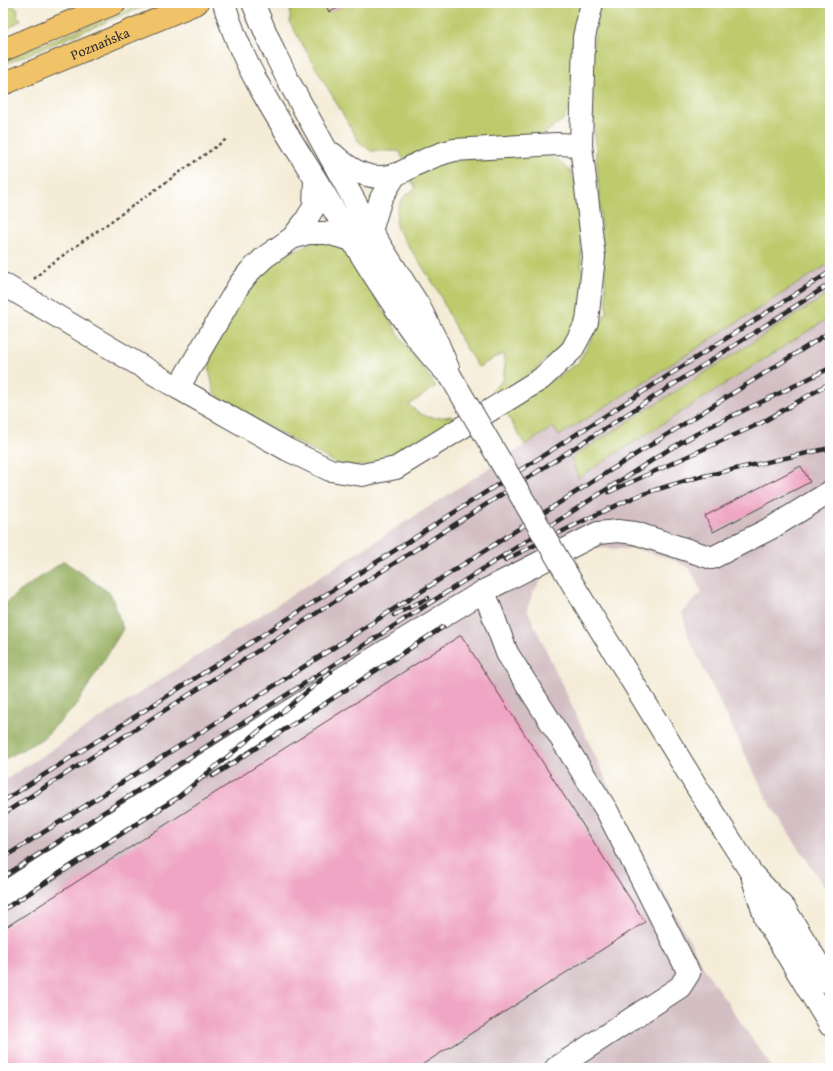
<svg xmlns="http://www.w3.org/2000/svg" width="833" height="1071" font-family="'Gentium Book Plus',serif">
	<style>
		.industrial { fill: #d2bec3 }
		.green { fill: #becb6d; stroke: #747b4c }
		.forest { fill: #96af60; stroke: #606d46 }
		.building { fill: #efa5c3 }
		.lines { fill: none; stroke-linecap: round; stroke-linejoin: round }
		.minor-casing { stroke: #494845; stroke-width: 24 }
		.major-casing { stroke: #494845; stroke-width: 24 }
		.path { stroke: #494845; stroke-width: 2.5; stroke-dasharray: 3 3; stroke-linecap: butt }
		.minor { stroke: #fff; stroke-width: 22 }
		.major { stroke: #f1c369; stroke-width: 22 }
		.rail-casing { stroke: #2b2b2b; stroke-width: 4.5 }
		.rail { stroke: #fff; stroke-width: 3; stroke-dasharray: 9; stroke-linecap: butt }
		.minor-bridge-casing { stroke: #494845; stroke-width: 24; stroke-linecap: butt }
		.minor-bridge { stroke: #fff; stroke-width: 22 }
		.labels { text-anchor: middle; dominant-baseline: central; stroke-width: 3; stroke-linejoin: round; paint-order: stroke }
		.street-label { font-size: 14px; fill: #2b2b2b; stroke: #fff }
	</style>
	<rect width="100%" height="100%" fill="#fff"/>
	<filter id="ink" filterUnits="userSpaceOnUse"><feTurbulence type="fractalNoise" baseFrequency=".025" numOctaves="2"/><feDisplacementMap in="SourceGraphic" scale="8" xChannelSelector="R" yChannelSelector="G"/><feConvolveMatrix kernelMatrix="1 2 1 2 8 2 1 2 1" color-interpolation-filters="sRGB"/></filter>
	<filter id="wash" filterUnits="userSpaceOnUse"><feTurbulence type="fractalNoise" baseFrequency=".012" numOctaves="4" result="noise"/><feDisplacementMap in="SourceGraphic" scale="16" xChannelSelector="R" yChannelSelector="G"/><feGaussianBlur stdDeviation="0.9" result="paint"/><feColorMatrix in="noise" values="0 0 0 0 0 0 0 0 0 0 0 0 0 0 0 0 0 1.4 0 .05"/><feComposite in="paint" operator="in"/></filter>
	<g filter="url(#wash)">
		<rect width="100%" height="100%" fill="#f4ecd7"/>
		<path class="industrial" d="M830 263V293L571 458 579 478 830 317V895L769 803 689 639 682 612 702 592 689 568 670 558 636 549 593 548 546 573 533 592 527 609 623 816 705 970 772 1068H3V781L553 427 559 436Z"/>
		<path class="green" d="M8 3 18 9 17 15 21 20 3 32V8Z
			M142 3H152L3 65V61Z
			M290 3H325L329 12 343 6 342 3H582L572 47 573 100 563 120 542 135 403 159 399 151H371L359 142 290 23Z
			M599 3H830V263L559 436 553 427 525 445 505 411 578 363 607 311 590 66Z
			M542 154 557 159 571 172 578 187 583 294 578 315 569 338 535 370 496 396 492 390 503 380 505 364 503 354 478 367 459 336 437 289 396 227 397 210 403 198 416 188 410 179 439 164 467 158Z
			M331 241 347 252 404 343 436 386 409 405C426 419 430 419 451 416L458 423 401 456 371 466 340 465 225 404 214 392 209 369 213 349 251 284 281 256 311 243Z
			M830 293V317L578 478 571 458Z"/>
		<path class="forest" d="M64 561 111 594 123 629 75 707 42 739 3 760V606L15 595Z"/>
		<g id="blocks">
			<path class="building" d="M325 3H342L343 6 329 12Z
				M801 466 810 482 713 532 705 516Z
				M461 635 645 922 417 1068H3V929Z"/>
		</g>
	</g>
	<g filter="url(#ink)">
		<use href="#blocks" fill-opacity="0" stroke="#494845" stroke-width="1"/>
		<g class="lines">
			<defs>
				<path id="minor" d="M224 3C242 68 284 128 319 185 339 218 358 251 379 283 402 318 421 348 451 377
					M253 3 274 52 289 82 371 231 419 306 438 344 448 368
					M333 154C351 171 372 183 397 174 405 171 412 166 419 163 431 157 442 153 454 150L556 144 581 145
					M371 231 381 198 396 174
					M292 238 308 233H326L352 240
					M3 284 178 388 288 450 330 470 362 475 396 468 541 379 572 350 587 322 594 257 581 145 584 37 592 3
					M178 388 239 285 250 271 265 257 292 238 304 223 314 207 315 179
					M575 588 706 802 752 874 785 909 830 983
					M753 879 766 920 830 1025
					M3 894C162 791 322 689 484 591
					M556 1068 680 987 689 973 607 811 507 653 484 591 598 533 618 531 635 533 712 558 773 527 830 492"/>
				<g id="major">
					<path d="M3 50 115 3"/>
					<path id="s1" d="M3 84 197 3"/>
				</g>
			</defs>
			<use href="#minor" class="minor-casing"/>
			<use href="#major" class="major-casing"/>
			<path class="path" d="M34 279 48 266 228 138"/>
			<use href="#minor" class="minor"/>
			<use href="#major" class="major"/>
			<defs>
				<path id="rail" d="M609 492 761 423 830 383
					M505 560 591 517 635 497 655 490 695 478 830 448
					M394 615 428 598
					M213 776 443 627
					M3 801 830 272
					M3 814 830 284
					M3 858 277 684 587 485 830 332
					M3 877 668 450 707 428 782 392 830 368
					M3 910 177 798 331 672"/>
			</defs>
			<use href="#rail" class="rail-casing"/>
			<use href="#rail" class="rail"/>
			<defs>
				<path id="minor-bridge" d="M451 377 575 588"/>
			</defs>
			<use href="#minor-bridge" class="minor-bridge-casing"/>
			<use href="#minor-bridge" class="minor-bridge"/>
		</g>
	</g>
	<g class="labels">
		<g class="street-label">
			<text stroke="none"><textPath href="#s1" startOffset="105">Poznańska</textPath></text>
		</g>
	</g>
	<rect width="833" height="1071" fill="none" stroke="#fff" stroke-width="16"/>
</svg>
